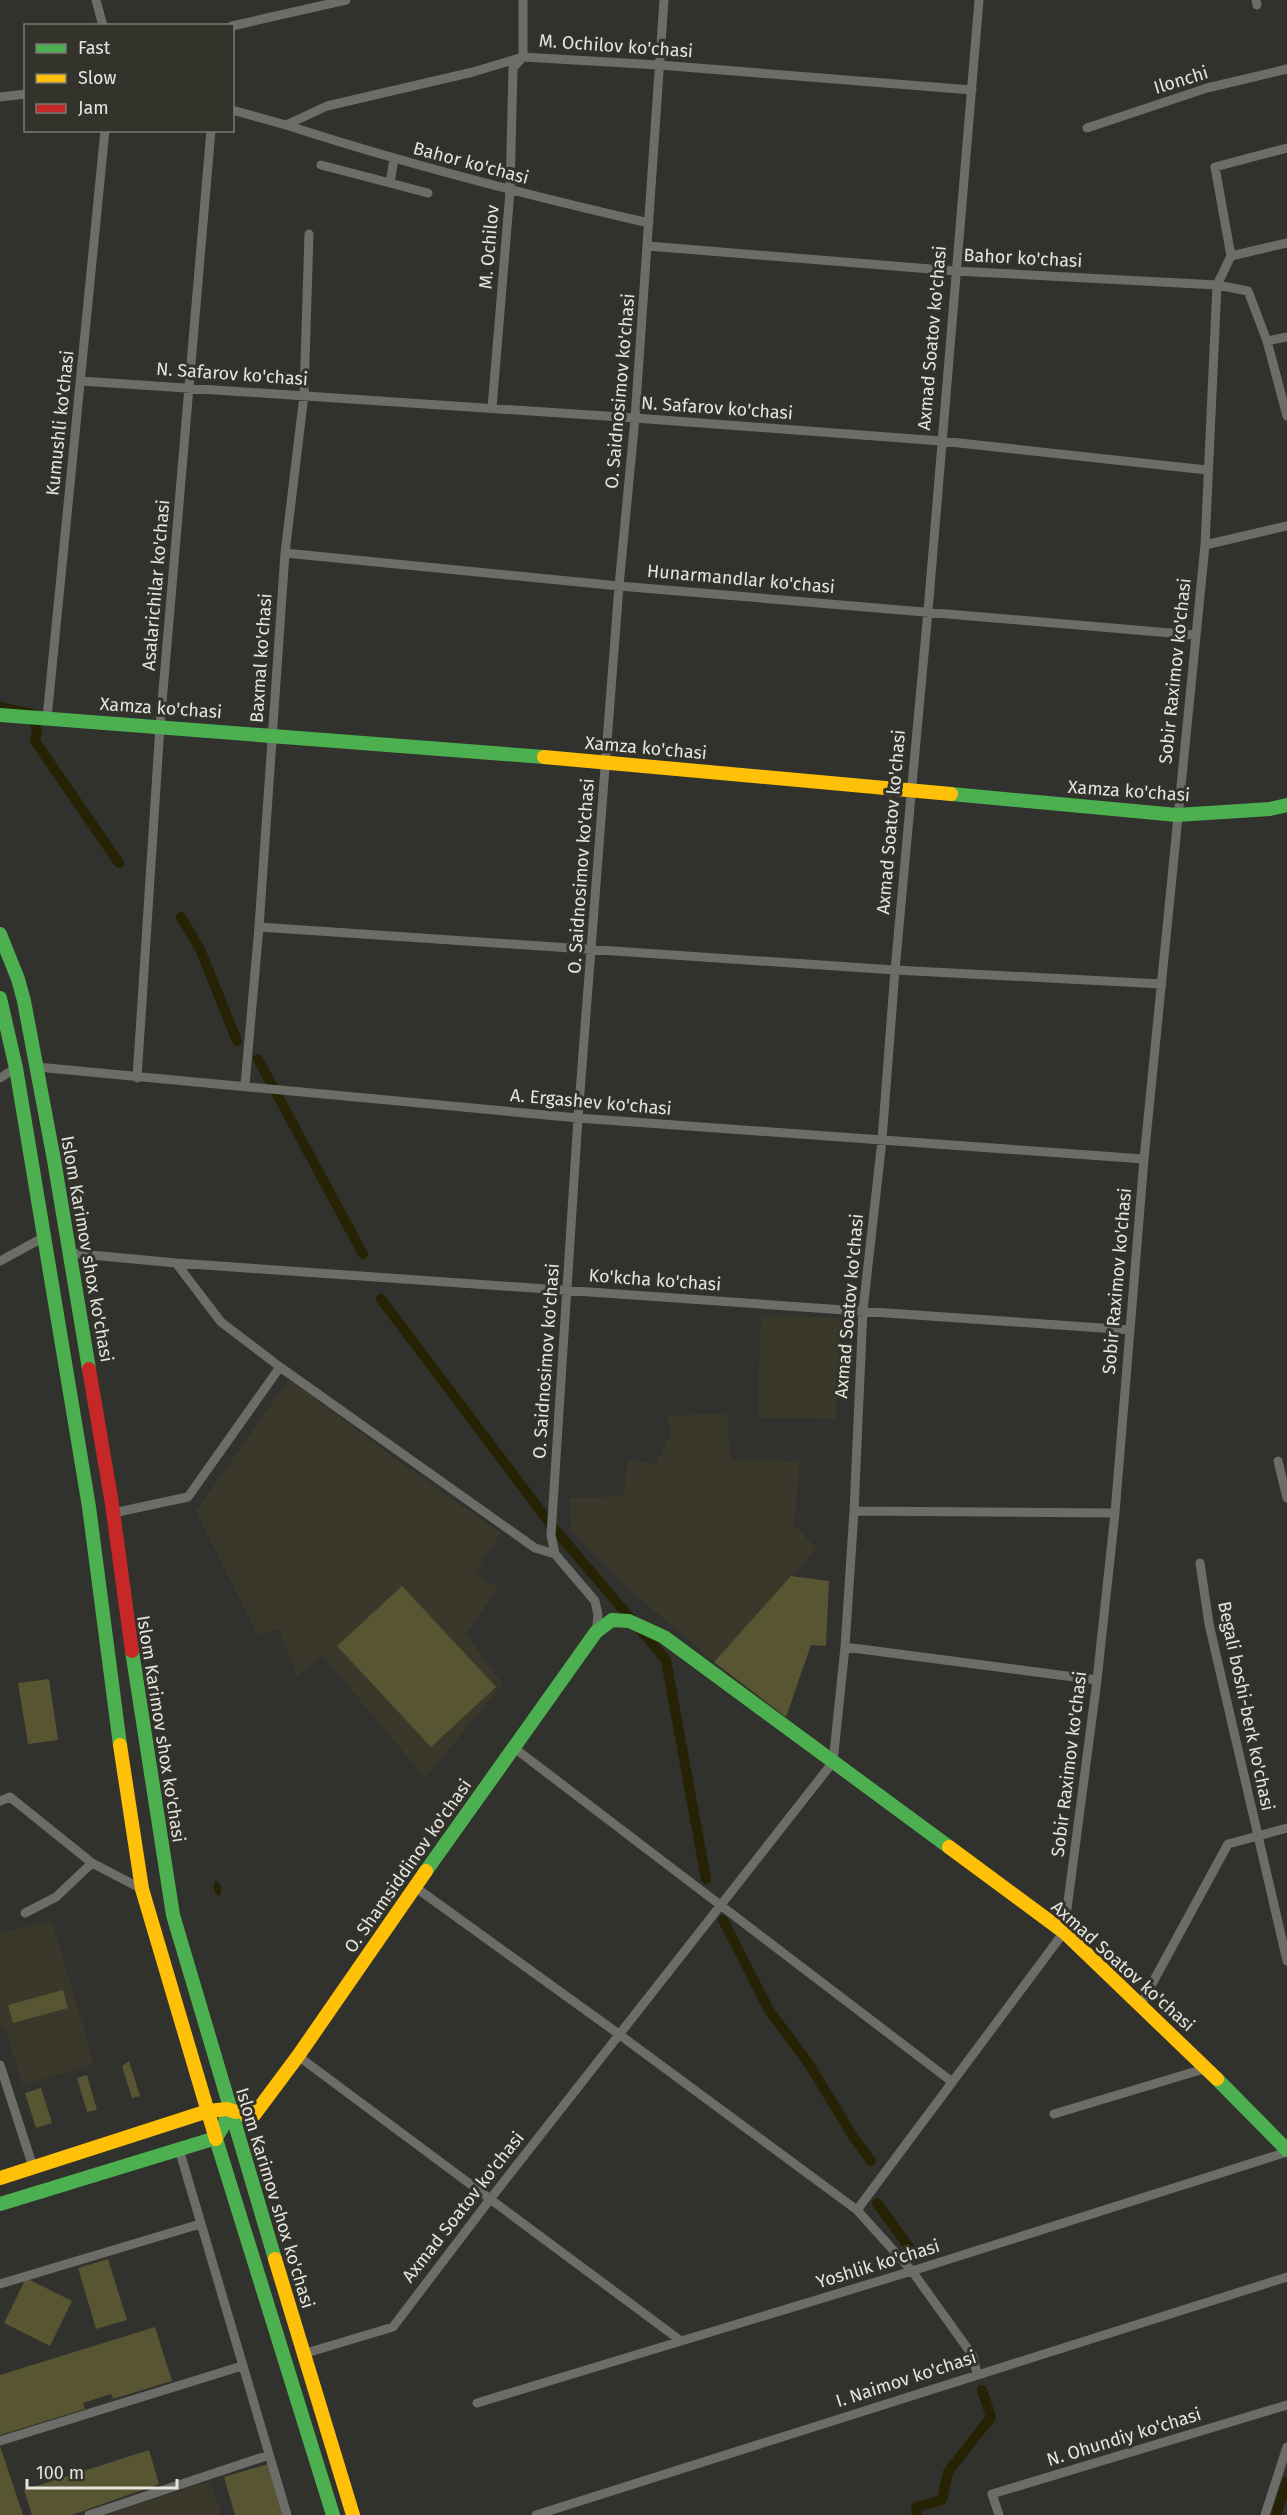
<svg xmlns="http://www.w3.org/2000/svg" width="1287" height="2515" font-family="'Fira Sans',sans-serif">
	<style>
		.built { fill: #39382b }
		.green { fill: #585532 }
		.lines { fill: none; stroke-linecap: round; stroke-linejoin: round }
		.stream { stroke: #262304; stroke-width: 3 }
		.canal { stroke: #262304; stroke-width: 10 }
		.street { stroke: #6c6c68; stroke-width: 9 }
		.fast { stroke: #4caf50; stroke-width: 14 }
		.slow { stroke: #ffc107; stroke-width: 14 }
		.jam { stroke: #c62828; stroke-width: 14 }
		.labels { text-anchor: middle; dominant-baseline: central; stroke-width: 6; stroke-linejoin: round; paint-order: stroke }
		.street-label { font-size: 18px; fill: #e5e5e0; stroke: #33332b }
	</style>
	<rect width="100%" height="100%" fill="#31312d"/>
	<path class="built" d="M761 1315 842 1318 836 1419 757 1418Z
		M289 1379 405 1466 501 1533 475 1573 498 1588 466 1634 503 1684 425 1778 323 1656 297 1676 279 1629 257 1634 196 1511Z
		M727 1413 731 1460 800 1461 794 1525 817 1549 714 1662 631 1591 571 1531 570 1498 623 1496 628 1459 656 1464 670 1435 668 1416Z
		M52 1921 94 2064 23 2085 5 2028 1 2029 0 2024V1933Z
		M210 2481 222 2515H107L130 2507Z"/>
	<path class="green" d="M791 1576 829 1581 826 1646 811 1645 786 1717 714 1662Z
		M402 1586 496 1687 431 1747 337 1646Z
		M49 1679 58 1740 28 1744 18 1683Z
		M63 1990 68 2008 13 2023 8 2005Z
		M129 2061 140 2096 132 2098 122 2066Z
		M87 2075 97 2110 87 2112 77 2078Z
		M41 2088 52 2123 36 2128 25 2093Z
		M108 2259 127 2320 96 2329 78 2268Z
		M26 2278 72 2301 50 2346 4 2323Z
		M155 2327 172 2381 113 2399 111 2394 83 2403 85 2409 0 2435V2375Z
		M0 2446 23 2515H0Z
		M149 2450 159 2484 72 2515H32L24 2490Z
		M268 2464 283 2515H235L224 2477Z"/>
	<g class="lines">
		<path class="stream" d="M216 1883H217L219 1886 215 1887Z
			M218 1886 220 1890 216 1891 215 1887Z
			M219 1890V1894H218L216 1891Z"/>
		<path class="canal" d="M0 707 32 714 37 731 35 741 119 863
			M181 917 200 949 237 1041
			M258 1059 363 1254
			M381 1299 552 1526 666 1660 706 1879
			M723 1920 769 2010 809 2064 854 2138 871 2161
			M877 2203 914 2254
			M917 2515 916 2507 942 2500 948 2472 991 2417 982 2390
			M1276 2515 1287 2482"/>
		<path class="street" d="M96 0 103 26
			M1256 0 1257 5
			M232 26 346 0
			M0 97 26 94
			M232 110 286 125 327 106 473 72 523 57 659 65 972 90
			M286 125C406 164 527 195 649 223
			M1087 128 1207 88 1287 69
			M321 165 390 183 394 159
			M390 183 428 193
			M648 246 955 271 1217 285 1248 291 1267 341 1287 416
			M1231 256 1215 167 1287 148
			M1267 341 1287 337
			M81 381 635 418 941 441 1207 470
			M492 408 510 191 513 68 523 57V0
			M1205 545 1287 526
			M285 553 619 586 1194 635
			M47 718 105 130
			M259 927 895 970 1162 984
			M37 1067 578 1118 1144 1159
			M0 1078 16 1068
			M137 1078 160 726 211 130
			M245 1085 259 927 285 553 304 395 309 234
			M70 1253 176 1263 1130 1330
			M0 1261 46 1236
			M176 1263 221 1322 280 1367 535 1548 555 1554
			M1278 1461 1287 1498
			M854 1511 1115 1513
			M113 1513 188 1497 280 1367
			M1200 1563 1209 1624 1287 1961
			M596 1632 598 1615 595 1601 555 1554 551 1535 578 1118 619 586 635 418 664 0
			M845 1647 1097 1680
			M513 1747 951 2081
			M0 1801 10 1797 92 1863 142 1889
			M415 1887 620 2035 857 2210 912 2271 973 2356 977 2374
			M25 1913 56 1897 92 1863
			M1141 2004 1228 1844 1287 1828
			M298 2056 681 2341
			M0 2065 33 2167
			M1054 2114 1207 2068
			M179 2149 287 2515
			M857 2210 1064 1932 1097 1680 1115 1513 1144 1159 1205 545 1217 285 1231 256 1287 243
			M0 2284 200 2224
			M303 2354 393 2327 491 2198 833 1762 845 1647 854 1511 863 1310 882 1140 895 970 928 611 979 0
			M477 2403 912 2271 1287 2152
			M0 2441 242 2366
			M89 2515 269 2455
			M536 2515 1287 2277
			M999 2515 992 2494 1287 2405
			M1265 2515 1287 2447"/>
		<path class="fast" d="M0 715 544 757
			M951 794 1177 815 1270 809 1287 805
			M0 934 18 979 24 1001 54 1160 89 1369
			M0 998 16 1068 89 1507 120 1745
			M132 1651 173 1915 275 2259
			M426 1871 596 1632 612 1620 629 1621 664 1637 949 1847
			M1217 2079 1287 2150
			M216 2139 333 2515
			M0 2204 216 2138 225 2123 227 2108"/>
		<path class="slow" d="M544 757 951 794
			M120 1745 142 1889 216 2139
			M949 1847 1064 1932 1217 2079
			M246 2116 254 2115 298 2056 426 1871
			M0 2178 208 2111 227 2109 236 2112
			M275 2259 353 2515"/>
		<path class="jam" d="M89 1369 112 1504 132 1651"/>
	</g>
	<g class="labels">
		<g class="street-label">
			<text transform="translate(616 46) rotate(4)">M. Ochilov ko'chasi</text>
			<text transform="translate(1181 80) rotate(-17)">Ilonchi</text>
			<text transform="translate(471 163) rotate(15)">Bahor ko'chasi</text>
			<text transform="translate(489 247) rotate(-85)">M. Ochilov</text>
			<text transform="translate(1023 258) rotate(3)">Bahor ko'chasi</text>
			<text transform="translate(932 338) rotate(-85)">Axmad Soatov ko'chasi</text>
			<text transform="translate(232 374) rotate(4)">N. Safarov ko'chasi</text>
			<text transform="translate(620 391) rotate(-85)">O. Saidnosimov ko'chasi</text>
			<text transform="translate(717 408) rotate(4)">N. Safarov ko'chasi</text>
			<text transform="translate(60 423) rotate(-84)">Kumushli ko'chasi</text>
			<text transform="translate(741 579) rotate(5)">Hunarmandlar ko'chasi</text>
			<text transform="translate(156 585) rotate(-85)">Asalarichilar ko'chasi</text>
			<text transform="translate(261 658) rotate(-86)">Baxmal ko'chasi</text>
			<text transform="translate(1175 671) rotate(-84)">Sobir Raximov ko'chasi</text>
			<text transform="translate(161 708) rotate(4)">Xamza ko'chasi</text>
			<text transform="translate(646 748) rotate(5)">Xamza ko'chasi</text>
			<text transform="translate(1129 791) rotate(4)">Xamza ko'chasi</text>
			<text transform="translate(891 822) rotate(-85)">Axmad Soatov ko'chasi</text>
			<text transform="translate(581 876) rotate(-86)">O. Saidnosimov ko'chasi</text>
			<text transform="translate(591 1102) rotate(5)">A. Ergashev ko'chasi</text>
			<text transform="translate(87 1249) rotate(80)">Islom Karimov shox ko'chasi</text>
			<text transform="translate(655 1280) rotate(4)">Ko'kcha ko'chasi</text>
			<text transform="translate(1117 1281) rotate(-85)">Sobir Raximov ko'chasi</text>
			<text transform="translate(849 1306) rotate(-85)">Axmad Soatov ko'chasi</text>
			<text transform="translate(546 1361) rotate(-86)">O. Saidnosimov ko'chasi</text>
			<text transform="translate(1246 1706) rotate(78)">Begali boshi-berk ko'chasi</text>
			<text transform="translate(161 1729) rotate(81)">Islom Karimov shox ko'chasi</text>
			<text transform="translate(1069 1764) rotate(-83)">Sobir Raximov ko'chasi</text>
			<text transform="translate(408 1866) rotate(-55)">O. Shamsiddinov ko'chasi</text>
			<text transform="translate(1123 1966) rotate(42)">Axmad Soatov ko'chasi</text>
			<text transform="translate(275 2198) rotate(73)">Islom Karimov shox ko'chasi</text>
			<text transform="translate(463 2207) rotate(-52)">Axmad Soatov ko'chasi</text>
			<text transform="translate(878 2264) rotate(-17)">Yoshlik ko'chasi</text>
			<text transform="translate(906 2379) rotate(-18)">I. Naimov ko'chasi</text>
			<text transform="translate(1124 2437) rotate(-17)">N. Ohundiy ko'chasi</text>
		</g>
	</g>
	<rect x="24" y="24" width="210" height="108" fill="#33332b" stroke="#7a7a73" stroke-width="1.5"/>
	<rect x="36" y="44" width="30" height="9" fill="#4caf50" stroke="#7a7a73" stroke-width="1.5"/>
	<text x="78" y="54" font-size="18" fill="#e5e5e0">Fast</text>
	<rect x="36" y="74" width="30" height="9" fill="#ffc107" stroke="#7a7a73" stroke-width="1.5"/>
	<text x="78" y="84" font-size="18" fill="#e5e5e0">Slow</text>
	<rect x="36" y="104" width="30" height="9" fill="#c62828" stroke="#7a7a73" stroke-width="1.5"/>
	<text x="78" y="114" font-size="18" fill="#e5e5e0">Jam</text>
	<path d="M27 2479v9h150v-9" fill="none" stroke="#e5e5e0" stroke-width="3"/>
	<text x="36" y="2479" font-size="18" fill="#e5e5e0" stroke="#33332b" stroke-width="4.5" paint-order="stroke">100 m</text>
</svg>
